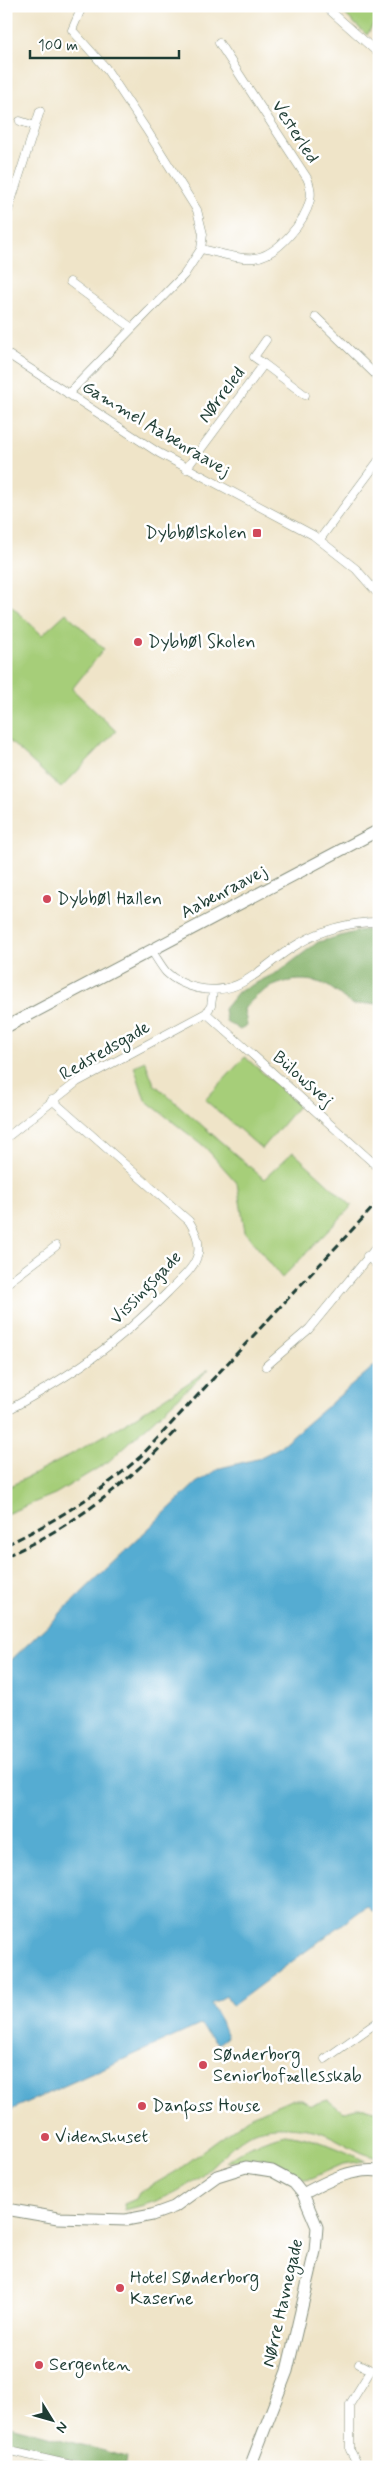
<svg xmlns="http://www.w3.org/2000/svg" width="385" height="2473" font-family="Mynerve,sans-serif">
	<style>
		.green { fill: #a6ce79; stroke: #628656 }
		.forest { fill: #84b169; stroke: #52774e }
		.water { fill: #55acd2; stroke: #3a7483 }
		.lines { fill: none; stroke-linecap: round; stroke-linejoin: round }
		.street-casing { stroke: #87907e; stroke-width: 9 }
		.secondary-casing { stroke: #87907e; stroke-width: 13 }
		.street { stroke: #fff; stroke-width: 8 }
		.secondary { stroke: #fff; stroke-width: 11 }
		.rail { stroke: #1f3d34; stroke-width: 3; stroke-dasharray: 8 4; stroke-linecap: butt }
		.poi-dot { fill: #d1495b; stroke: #fff; stroke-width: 2 }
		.labels { text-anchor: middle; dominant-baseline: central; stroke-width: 5; stroke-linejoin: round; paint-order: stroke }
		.street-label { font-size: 18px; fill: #1f3d34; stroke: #fff }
		.poi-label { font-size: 18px; fill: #1f3d34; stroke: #fff; text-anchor: start }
	</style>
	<rect width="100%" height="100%" fill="#fff"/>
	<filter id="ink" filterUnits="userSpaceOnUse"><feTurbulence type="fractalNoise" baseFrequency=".02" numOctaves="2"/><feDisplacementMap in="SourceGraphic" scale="10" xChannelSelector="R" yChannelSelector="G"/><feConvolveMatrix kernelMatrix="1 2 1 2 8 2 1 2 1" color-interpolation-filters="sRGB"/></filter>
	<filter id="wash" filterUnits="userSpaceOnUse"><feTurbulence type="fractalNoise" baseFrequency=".0096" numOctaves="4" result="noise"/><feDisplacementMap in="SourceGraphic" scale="20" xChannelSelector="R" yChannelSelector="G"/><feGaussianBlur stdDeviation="1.12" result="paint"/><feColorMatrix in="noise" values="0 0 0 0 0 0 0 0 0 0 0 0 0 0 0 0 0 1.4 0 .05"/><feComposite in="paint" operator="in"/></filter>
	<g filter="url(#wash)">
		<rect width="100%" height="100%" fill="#efe4c8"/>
		<path class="green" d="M336 6H379V14L367 35Z
			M6 601 42 635 66 613 104 649 72 689 116 731 61 788 6 738Z
			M245 1057 299 1105 262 1149 205 1100Z
			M145 1061 154 1084 264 1179 293 1152 352 1206 282 1278 245 1232 237 1183 205 1147 145 1100 134 1066Z
			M209 1369 108 1462 55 1494 6 1514V1488C77 1454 144 1413 209 1369Z
			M291 2099H302L311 2105 328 2100 343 2112C357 2107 365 2105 379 2113V2158C354 2154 333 2132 308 2129 292 2127 273 2125 258 2130 239 2136 219 2160 204 2173 180 2193 155 2203 125 2210L124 2204 136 2199 139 2193 175 2172 251 2116Z
			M285 2134C315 2138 339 2148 365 2161L343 2164 312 2178 304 2179 279 2163 261 2158 225 2162C244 2148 263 2139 285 2134Z"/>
		<path class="forest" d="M363 930 379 931V1003L353 1005C344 999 331 986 321 983 292 974 262 986 244 1009L247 1025 240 1030 226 1021 224 1009 238 992 280 971 318 942Z
			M6 2425 127 2457 125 2467H101L6 2444Z"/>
		<path class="water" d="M379 1362V1908L373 1912 367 1906 232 2006 226 1996 211 2004 221 2021 227 2037 218 2044 200 2025 6 2112V1665L196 1483 220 1468 257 1459 278 1448Z"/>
	</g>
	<g filter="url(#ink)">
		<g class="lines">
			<defs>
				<path id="street" d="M325 6 379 54
					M20 121 35 126
					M6 217 40 111
					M201 249C217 252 238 260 254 258 277 256 305 222 310 200 312 192 310 185 307 178L219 43
					M70 282 132 328
					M316 317 379 378
					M6 353 159 453 313 535 356 569 379 595
					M264 364 305 395
					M68 394 184 275 201 249 203 234 197 210 148 132 105 67 72 30 82 7
					M186 469 264 364 254 357 266 340
					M320 539 379 460
					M151 950C156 957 161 966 166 972 174 980 187 986 197 988 243 998 262 964 298 944 323 929 350 922 379 922
					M206 1013 379 1168
					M6 1138 77 1082 206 1013 211 1006 213 991
					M367 1256 379 1267
					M6 1284 56 1246
					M266 1366 309 1329 379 1244
					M6 1411C71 1376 116 1345 168 1292 178 1281 195 1269 198 1253 200 1240 195 1231 189 1221L52 1100
					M325 2059 379 2021
					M6 2450 80 2467
					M359 2467 350 2450V2404L371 2370 359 2364"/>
				<path id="secondary" d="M6 1027 379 830
					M303 2194C327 2181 351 2168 379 2171
					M6 2209 58 2218 126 2220 152 2215 174 2207 217 2176 246 2167 272 2171 294 2183 303 2194 317 2227 315 2251 287 2371 250 2467"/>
			</defs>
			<use href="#street" class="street-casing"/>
			<use href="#secondary" class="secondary-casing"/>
			<use href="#street" class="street"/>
			<use href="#secondary" class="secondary"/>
			<path class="rail" d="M6 1545C56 1521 100 1493 141 1456L379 1201
				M6 1556C73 1527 127 1484 176 1431"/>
		</g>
	</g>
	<g class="poi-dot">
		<rect x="252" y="528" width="10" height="10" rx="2.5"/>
		<circle cx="138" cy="642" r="5"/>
		<circle cx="47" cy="899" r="5"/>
		<circle cx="203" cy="2065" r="5"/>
		<circle cx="142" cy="2106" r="5"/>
		<circle cx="45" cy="2137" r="5"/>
		<circle cx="120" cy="2288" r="5"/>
		<circle cx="39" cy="2365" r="5"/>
	</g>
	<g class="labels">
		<g class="street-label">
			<text transform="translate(295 132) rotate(57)">Vesterled</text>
			<text transform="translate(222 395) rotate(-53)">Nørreled</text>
			<text transform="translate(156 429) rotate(31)">Gammel Aabenraavej</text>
			<text transform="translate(224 892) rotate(-28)">Aabenraavej</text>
			<text transform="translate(105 1051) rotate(-30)">Redstedsgade</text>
			<text transform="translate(303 1079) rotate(41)">Bülowsvej</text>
			<text transform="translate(146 1288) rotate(-46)">Vissingsgade</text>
			<text transform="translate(283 2303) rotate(-77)">Nørre Havnegade</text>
		</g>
		<g class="poi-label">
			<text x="247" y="533" text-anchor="end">Dybbølskolen</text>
			<text x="148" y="642">Dybbøl Skolen</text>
			<text x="57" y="899">Dybbøl Hallen</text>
			<text x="213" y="2055">Sønderborg<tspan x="213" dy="21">Seniorbofællesskab</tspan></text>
			<text x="152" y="2106">Danfoss House</text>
			<text x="55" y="2137">Videnshuset</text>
			<text x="130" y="2278">Hotel Sønderborg<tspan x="130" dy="21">Kaserne</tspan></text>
			<text x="49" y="2365">Sergenten</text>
		</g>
	</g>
	<rect width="385" height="2473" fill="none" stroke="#fff" stroke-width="25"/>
	<g transform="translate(52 2420) rotate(127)" stroke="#ffffff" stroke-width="4" paint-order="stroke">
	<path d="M0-4L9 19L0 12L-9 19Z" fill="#1f3d34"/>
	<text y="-8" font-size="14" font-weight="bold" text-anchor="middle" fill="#1f3d34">N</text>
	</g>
	<path d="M30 50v8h149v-8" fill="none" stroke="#1f3d34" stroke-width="2.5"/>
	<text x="38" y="50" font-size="15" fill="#1f3d34" stroke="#ffffff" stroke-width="4" paint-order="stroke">100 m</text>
</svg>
